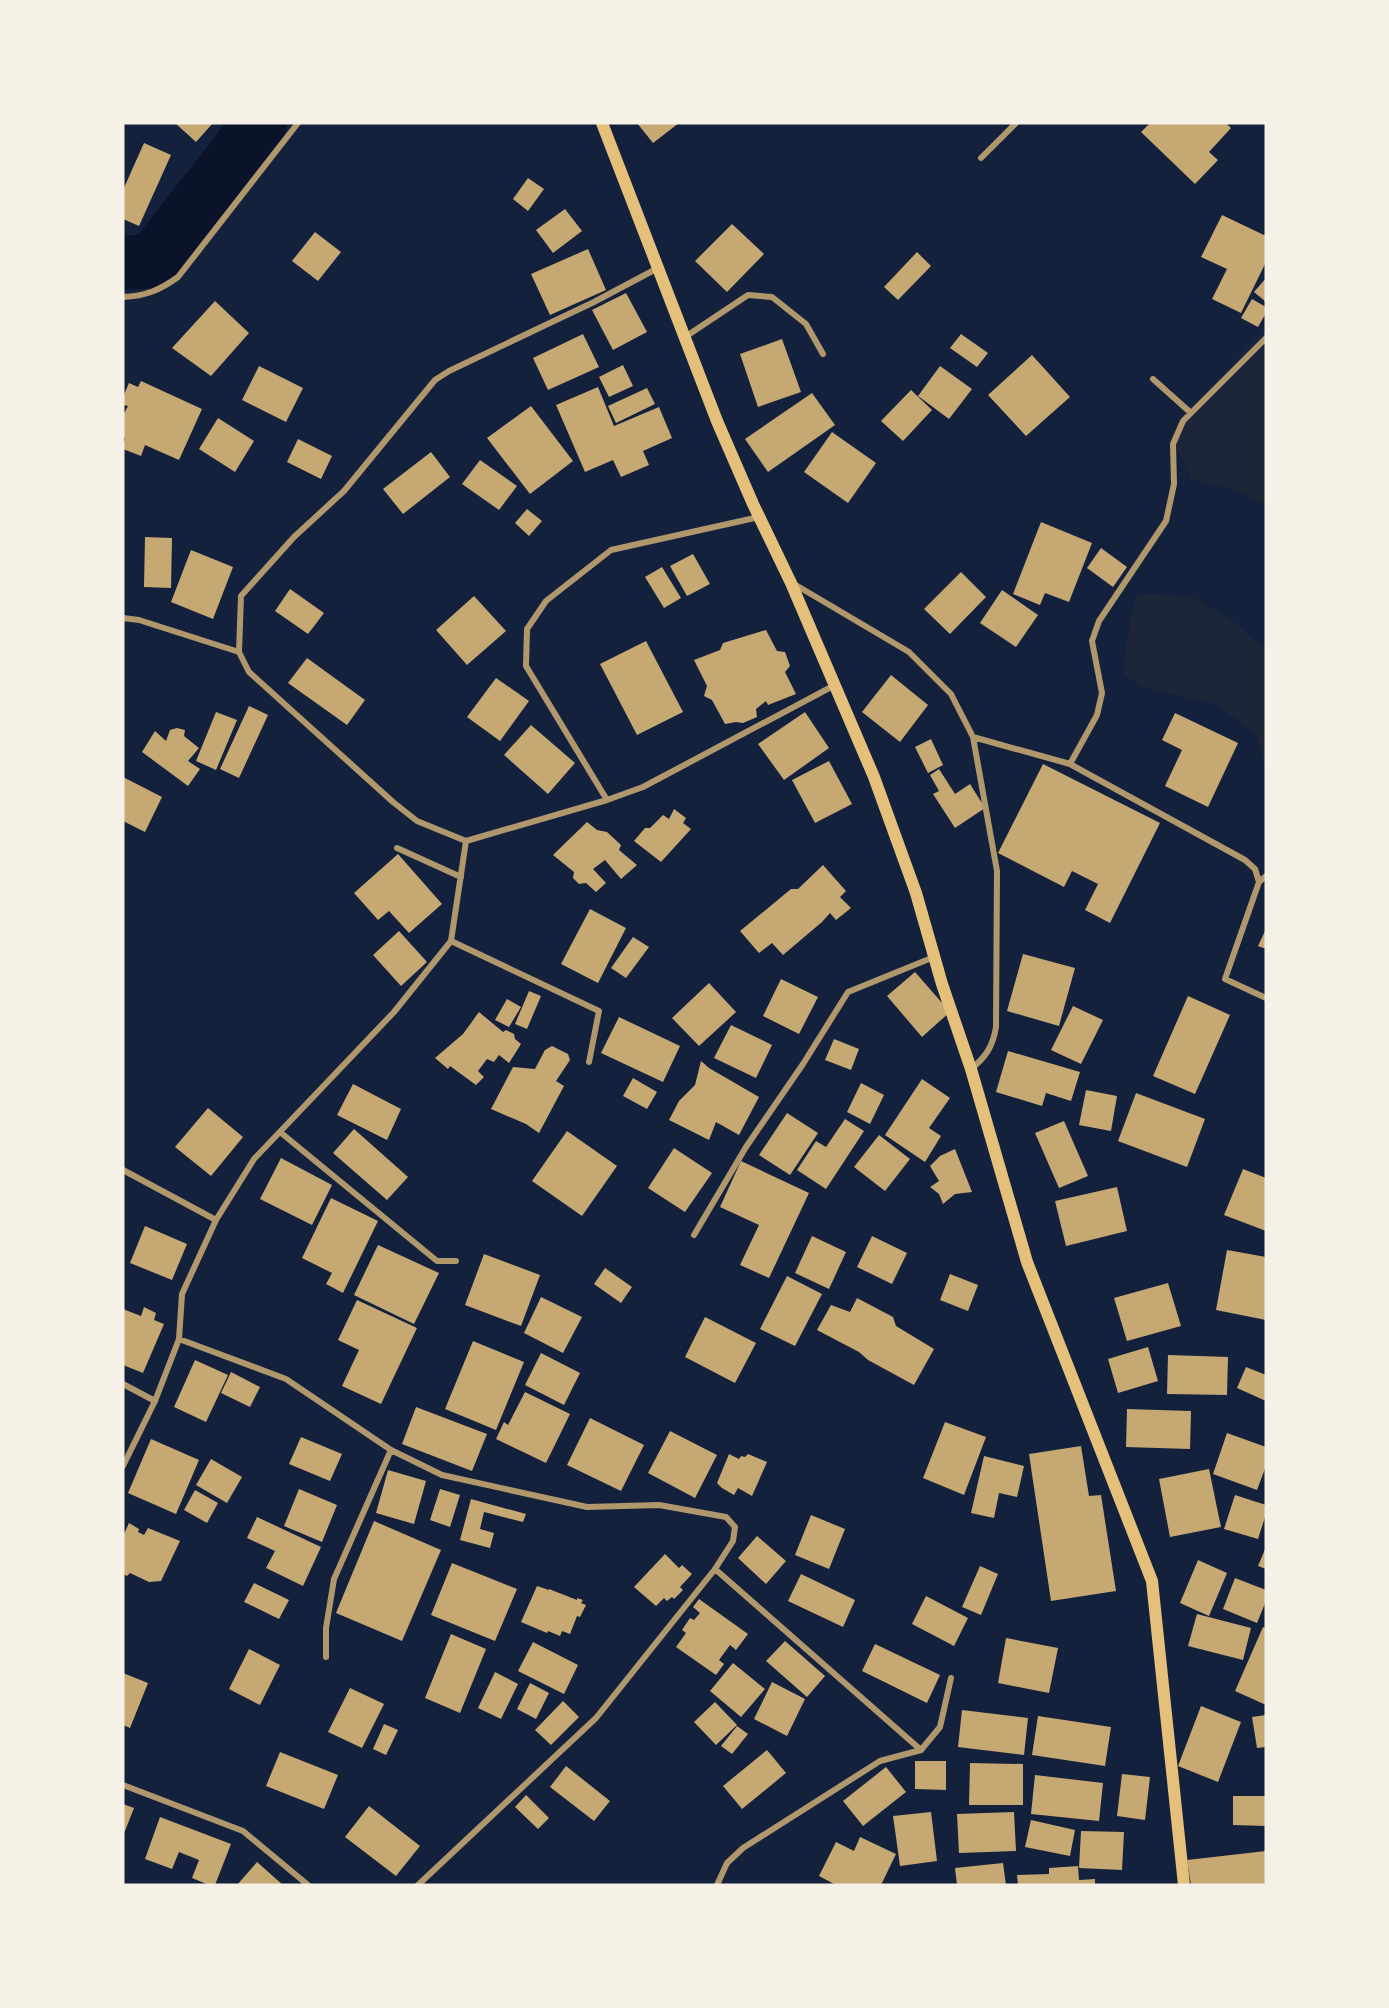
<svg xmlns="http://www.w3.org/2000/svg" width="1389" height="2008" font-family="'IBM Plex Sans',sans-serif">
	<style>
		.green { fill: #1d2539 }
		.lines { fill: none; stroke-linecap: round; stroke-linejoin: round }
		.river { stroke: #0b132b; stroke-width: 54 }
		.building { fill: #c6a872 }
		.minor { stroke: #b1986c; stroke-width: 6 }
		.secondary { stroke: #e5c07b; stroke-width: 12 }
	</style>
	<rect width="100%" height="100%" fill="#14213d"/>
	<path class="green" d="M1266 329V506L1234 490 1192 480 1176 447 1184 414Z
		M1137 593 1191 596 1233 621 1266 651V772L1256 734 1215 704 1141 687 1123 673 1129 626Z"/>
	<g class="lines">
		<path class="river" d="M123 263 152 261 260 123"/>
	</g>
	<path class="building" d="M175 123H213L196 142Z
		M637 123H679L653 143Z
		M1150 123H1226L1231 128 1209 152 1218 160 1195 184 1141 132Z
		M144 143 171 155 139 226 123 219V190Z
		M528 178 544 189 528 211 513 199Z
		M565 209 582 231 553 253 536 230Z
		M1222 215 1266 236V262L1241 313 1212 299 1227 269 1201 257Z
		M732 224 764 254 727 292 695 261Z
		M315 232 341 252 318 281 292 261Z
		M588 249 606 290 550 315 531 274Z
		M917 252 931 266 898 300 884 287Z
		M1266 278V302L1254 292Z
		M626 293 647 332 613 350 592 310Z
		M1252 299 1266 307V313L1258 327 1241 318Z
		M215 301 249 333 211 376 172 348Z
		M583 334 599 367 548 390 533 358Z
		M961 334 988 353 977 367 950 348Z
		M782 339 801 392 758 407 740 354Z
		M1032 355 1070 397 1026 436 988 395Z
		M623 365 633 386 609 397 599 377Z
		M259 366 303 388 286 422 242 400Z
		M940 366 972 389 949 419 918 396Z
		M141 381 202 409 179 460 145 445 141 456 123 449 125 438 123 436V415L128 406 123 405V397L129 383 138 387Z
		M598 387 614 426 659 407 672 438 643 451 649 465 621 477 613 460 585 472 556 405Z
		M647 388 655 404 616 423 608 406Z
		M911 390 932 410 903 441 881 421Z
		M812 393 835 425 768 472 745 439Z
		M531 406 573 461 530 494 487 438Z
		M218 418 254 441 235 472 199 449Z
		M832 432 876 463 848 503 804 472Z
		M298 439 332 456 321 479 287 462Z
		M431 452 450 477 403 514 383 489Z
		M480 460 517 486 499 510 462 484Z
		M527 509 542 521 529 536 515 523Z
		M1041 522 1092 543 1069 602 1045 593 1040 605 1013 594Z
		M145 537 172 538 171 588 144 587Z
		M1101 548 1127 567 1113 587 1087 568Z
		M191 550 233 567 213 619 171 602Z
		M693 554 710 584 687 596 670 566Z
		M662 567 681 598 664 608 645 577Z
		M961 572 986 597 950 634 924 609Z
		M290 589 324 613 308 634 275 611Z
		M1002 590 1038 615 1016 647 980 623Z
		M474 596 506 631 467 665 436 630Z
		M766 630 777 651 785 652 790 666 785 672 796 694 768 705 766 701 756 709 757 717 743 723 736 722 725 724 712 700 704 696 707 686 694 660 720 650 723 643Z
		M646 641 683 712 637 735 600 664Z
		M307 658 365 700 347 725 288 683Z
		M891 675 928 705 900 742 862 712Z
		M496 678 529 701 500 741 467 717Z
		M249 706 268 715 239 778 220 769Z
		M216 712 237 720 216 770 196 761Z
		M805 712 829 748 784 780 758 744Z
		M1175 713 1238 743 1208 807 1165 786 1182 750 1162 740Z
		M531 725 575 763 548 794 504 755Z
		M177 728 185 730 184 736 199 748 188 761 200 769 188 786 142 752 155 731 166 741 170 730Z
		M931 739 943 765 928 773 915 747Z
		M829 761 852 804 815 823 792 780Z
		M1043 764 1160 823 1110 923 1085 910 1098 884 1072 871 1064 887 998 853Z
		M939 769 955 794 970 784 985 808 955 828 933 794 939 791 930 775Z
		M123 777 162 797 145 832 123 821Z
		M674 809 686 818 683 823 691 829 661 862 634 841 645 828H650L663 815 669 819Z
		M587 822 597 830 607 832 621 845 619 850 637 865 621 879 605 860 593 869 606 883 596 892 586 883 579 884 573 878 574 872 553 855Z
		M398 854 442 904 409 933 389 911 378 920 354 893Z
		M823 865 846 891 840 897 851 908 836 920 830 913 822 922 783 955 772 943 759 953 740 931 791 889H798Z
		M590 909 626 928 598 983 561 964Z
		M1266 929V949L1258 946Z
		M399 931 427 962 401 986 373 955Z
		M633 937 649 947 626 978 611 968Z
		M1023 954 1075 968 1059 1026 1007 1011Z
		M915 972 950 1012 922 1037 887 996Z
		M781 979 818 997 799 1034 763 1016Z
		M709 983 736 1012 699 1046 672 1018Z
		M529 991 541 996 527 1029 515 1024Z
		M1188 996 1230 1015 1195 1094 1153 1076Z
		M507 999 521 1007 509 1027 495 1020Z
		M1073 1006 1103 1020 1081 1064 1051 1050Z
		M479 1012 503 1032 506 1030 514 1034 515 1039 521 1044 509 1063 499 1055 494 1062 487 1059 478 1071 484 1077 476 1085 450 1066 448 1069 435 1058 463 1034Z
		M619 1017 680 1046 663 1082 601 1053Z
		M731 1025 772 1045 756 1078 714 1058Z
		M834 1039 859 1049 851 1070 825 1060Z
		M552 1046 568 1054 570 1060 556 1081 564 1086 539 1133 526 1124 491 1109 513 1067 535 1069 545 1050Z
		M1008 1051 1080 1072 1071 1101 1046 1093 1042 1106 996 1092Z
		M701 1061 709 1068 759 1097 739 1135 716 1122 709 1140 669 1120 679 1101 695 1085Z
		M633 1078 657 1092 647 1109 623 1096Z
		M922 1079 950 1098 929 1128 941 1136 925 1162 885 1135Z
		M861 1083 884 1095 870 1124 847 1112Z
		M353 1084 401 1109 387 1140 337 1115Z
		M1086 1090 1117 1096 1111 1131 1079 1125Z
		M1136 1093 1205 1119 1187 1167 1118 1141Z
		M208 1108 243 1137 211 1176 175 1147Z
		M787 1113 818 1133 790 1175 759 1155Z
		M845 1119 864 1131 826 1189 797 1170 816 1141 826 1147Z
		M1064 1121 1088 1176 1059 1188 1035 1133Z
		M354 1129 408 1177 387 1200 333 1153Z
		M567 1131 617 1166 582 1216 532 1181Z
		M879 1135 910 1159 885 1191 854 1167Z
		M674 1148 712 1173 685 1212 648 1188Z
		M955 1149 972 1192 955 1194 943 1204 939 1194 930 1187 939 1181 930 1166 940 1156Z
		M281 1158 332 1185 312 1225 260 1199Z
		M741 1161 809 1193 769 1278 740 1265 759 1225 720 1207Z
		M1243 1169 1266 1178V1231L1224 1215Z
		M1117 1187 1127 1231 1066 1246 1055 1201Z
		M331 1198 378 1221 343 1293 326 1284 332 1273 302 1258Z
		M145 1226 187 1244 172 1280 130 1263Z
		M812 1236 846 1252 829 1289 795 1273Z
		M872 1236 907 1253 892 1284 857 1267Z
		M378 1245 439 1273 414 1324 354 1295Z
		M1227 1250 1266 1257V1320L1216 1310Z
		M484 1254 540 1275 521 1326 465 1305Z
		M605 1268 632 1287 621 1303 594 1284Z
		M950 1274 978 1285 968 1311 940 1300Z
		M787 1276 822 1294 795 1346 760 1329Z
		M1168 1283 1181 1326 1127 1341 1114 1298Z
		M541 1297 582 1317 563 1353 524 1333Z
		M857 1298 893 1317 896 1326 934 1349 914 1385 868 1360 859 1352 817 1330 831 1305 850 1312Z
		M357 1300 417 1328 381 1404 342 1386 359 1350 338 1340Z
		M144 1307 156 1313 154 1320 164 1324 143 1373 123 1365V1309L141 1316Z
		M705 1317 756 1343 735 1383 685 1357Z
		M473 1341 524 1362 496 1430 445 1409Z
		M1148 1347 1158 1381 1118 1393 1108 1359Z
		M541 1353 580 1373 564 1405 525 1385Z
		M1168 1355 1228 1357 1227 1395 1167 1394Z
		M195 1360 228 1375 206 1422 174 1407Z
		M1246 1367 1266 1375V1401L1237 1388Z
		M231 1372 260 1387 250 1407 221 1393Z
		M525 1392 570 1414 546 1463 496 1439 504 1422 508 1425Z
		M416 1407 487 1434 472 1471 402 1444Z
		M1127 1409 1191 1411 1190 1449 1126 1447Z
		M590 1418 644 1445 621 1491 567 1465Z
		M945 1422 986 1437 964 1495 923 1478Z
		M670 1431 717 1455 695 1498 648 1473Z
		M1227 1433 1266 1447V1466L1257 1490 1213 1474Z
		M301 1437 342 1454 330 1481 289 1464Z
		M151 1439 199 1460 176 1514 128 1493Z
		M1081 1446 1089 1496 1101 1495 1116 1591 1051 1601 1029 1454Z
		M729 1454 739 1459 741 1456 745 1457 748 1454 767 1462 752 1496 738 1488 734 1495 722 1488 717 1483Z
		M984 1456 1024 1466 1017 1497 999 1493 994 1518 971 1513Z
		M211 1459 242 1477 227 1503 196 1485Z
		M1209 1469 1221 1527 1170 1537 1159 1479Z
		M388 1470 426 1481 414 1524 376 1513Z
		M299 1489 337 1505 322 1542 284 1526Z
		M440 1489 460 1495 450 1527 430 1520Z
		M195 1490 218 1503 207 1523 184 1510Z
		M1235 1495 1266 1505V1514L1258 1539 1224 1529Z
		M471 1499 526 1514 523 1522 484 1512 480 1529 494 1533 490 1548 460 1540Z
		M811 1515 845 1529 829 1569 795 1555Z
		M257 1517 321 1547 303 1586 266 1568 275 1551 247 1538Z
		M374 1521 441 1550 402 1641 336 1613Z
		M129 1523 139 1529 138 1532 144 1535 148 1528 180 1541 161 1581 149 1582 130 1573 127 1576 123 1574V1536Z
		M757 1536 786 1561 766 1584 738 1558Z
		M1266 1547V1569L1258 1566Z
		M665 1554 679 1568 682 1565 692 1574 680 1587 683 1590 674 1599 672 1597 667 1601 664 1598 656 1606 634 1587Z
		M1198 1560 1227 1573 1209 1616 1180 1603Z
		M452 1563 517 1589 495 1641 431 1615Z
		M980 1566 998 1574 981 1615 962 1607Z
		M801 1574 855 1600 843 1627 788 1601Z
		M1235 1578 1266 1590V1601L1257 1623 1223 1609Z
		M254 1583 289 1600 279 1619 244 1602Z
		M537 1586 549 1590V1589L577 1600V1598L583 1600 581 1603 586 1605 580 1617 577 1616 570 1634 562 1631 560 1636 548 1631 547 1633 521 1622Z
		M926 1596 968 1618 954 1646 912 1624Z
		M699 1599 748 1634 736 1650 730 1645 719 1660 724 1664 716 1675 676 1647 686 1633 682 1630 690 1618 694 1620 700 1613 693 1607Z
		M1197 1614 1251 1628 1243 1660 1188 1646Z
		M1263 1627 1266 1628V1705L1235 1691Z
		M451 1634 486 1649 460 1713 425 1698Z
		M1006 1638 1058 1648 1049 1693 998 1683Z
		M785 1641 825 1676 807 1697 766 1661Z
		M533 1642 578 1665 564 1694 518 1671Z
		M875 1644 940 1675 927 1703 862 1671Z
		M249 1649 280 1665 260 1705 229 1689Z
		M733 1663 765 1689 741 1717 710 1691Z
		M495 1672 518 1684 501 1719 478 1708Z
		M123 1673 148 1683 130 1728 123 1725Z
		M772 1682 805 1699 787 1736 754 1719Z
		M530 1683 549 1693 536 1719 517 1709Z
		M350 1688 384 1704 362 1748 328 1732Z
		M563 1701 579 1717 551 1745 535 1730Z
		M715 1702 737 1725 716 1745 694 1722Z
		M1201 1706 1241 1722 1218 1782 1178 1766Z
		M962 1710 1028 1718 1024 1755 958 1747Z
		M1266 1715V1747L1257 1748 1252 1717Z
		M1038 1716 1111 1727 1105 1766 1032 1755Z
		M384 1724 398 1730 386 1755 373 1749Z
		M737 1726 748 1734 732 1754 721 1746Z
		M767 1750 786 1773 742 1809 723 1786Z
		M280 1752 338 1775 324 1809 266 1786Z
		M915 1761H946V1790L915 1789Z
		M970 1763 1023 1764V1805H969Z
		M566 1766 610 1801 594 1821 550 1787Z
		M886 1767 906 1792 863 1826 843 1801Z
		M1122 1774 1150 1777 1145 1820 1117 1816Z
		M1035 1775 1103 1783 1099 1821 1031 1814Z
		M526 1795 549 1818 538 1829 515 1807Z
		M1233 1796H1266V1826L1233 1825Z
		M123 1804 134 1808 123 1836Z
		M369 1806 420 1846 396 1876 345 1837Z
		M931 1812 937 1861 900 1866 893 1816Z
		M1014 1812 1016 1851 959 1853 957 1814Z
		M160 1817 231 1844 215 1885H209L192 1878 199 1860 179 1852 172 1869 145 1859Z
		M1031 1820 1075 1830 1070 1856 1025 1847Z
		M1081 1831 1124 1832 1122 1870 1079 1868Z
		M860 1837 896 1854 881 1885H836L819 1876 836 1842 854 1851Z
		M1266 1851V1885H1191L1187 1860Z
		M257 1862 283 1885H237Z
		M1003 1863 1006 1885H957L955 1868Z
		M1078 1866 1079 1880 1095 1879V1885H1018L1017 1875 1049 1874V1868Z"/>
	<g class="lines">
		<path class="minor" d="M981 158 1016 123
			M123 297C146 296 160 290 178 277L298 123
			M685 337 748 295 772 297 806 324 823 354
			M1153 379 1191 413
			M794 584 909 652 951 694 973 737 1070 764 1245 860 1255 869 1259 882 1225 979 1266 998
			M123 618 139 620 239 652
			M1070 764 1097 715 1102 693 1092 641 1099 621 1166 521 1174 484 1173 444 1183 421 1266 338
			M607 800 526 666 527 629 546 601 611 550 759 517
			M466 841 417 821 393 802 249 672 239 652 241 596 294 537 344 491 435 380 449 371 594 302 658 268
			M397 848 461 877
			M1259 882 1266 876
			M451 941 599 1011 589 1062
			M971 1069C986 1057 993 1046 996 1027L997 871 973 737
			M280 1132 437 1261H456
			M123 1170 216 1220
			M694 1235 746 1147 803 1064 848 992 934 957
			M179 1339 286 1379 391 1450 442 1475 587 1507 659 1505 726 1517 735 1527 733 1541 715 1569 596 1718 418 1885
			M123 1384 155 1401
			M123 1466 155 1401 179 1339 182 1294 216 1220 254 1159 394 1012 451 941 466 841 607 800 643 787 835 685
			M715 1569 921 1750
			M326 1657V1628L334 1579 391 1450
			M123 1785 243 1831 308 1885
			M717 1885 727 1863 743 1848 880 1761 921 1750 940 1727 951 1678"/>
		<path class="secondary" d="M602 123 717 421 753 504 791 583 874 777 916 893 942 984 971 1069 1027 1262 1152 1581 1184 1885"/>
	</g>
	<rect width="1389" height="2008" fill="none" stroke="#f6f1e7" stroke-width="249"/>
</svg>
